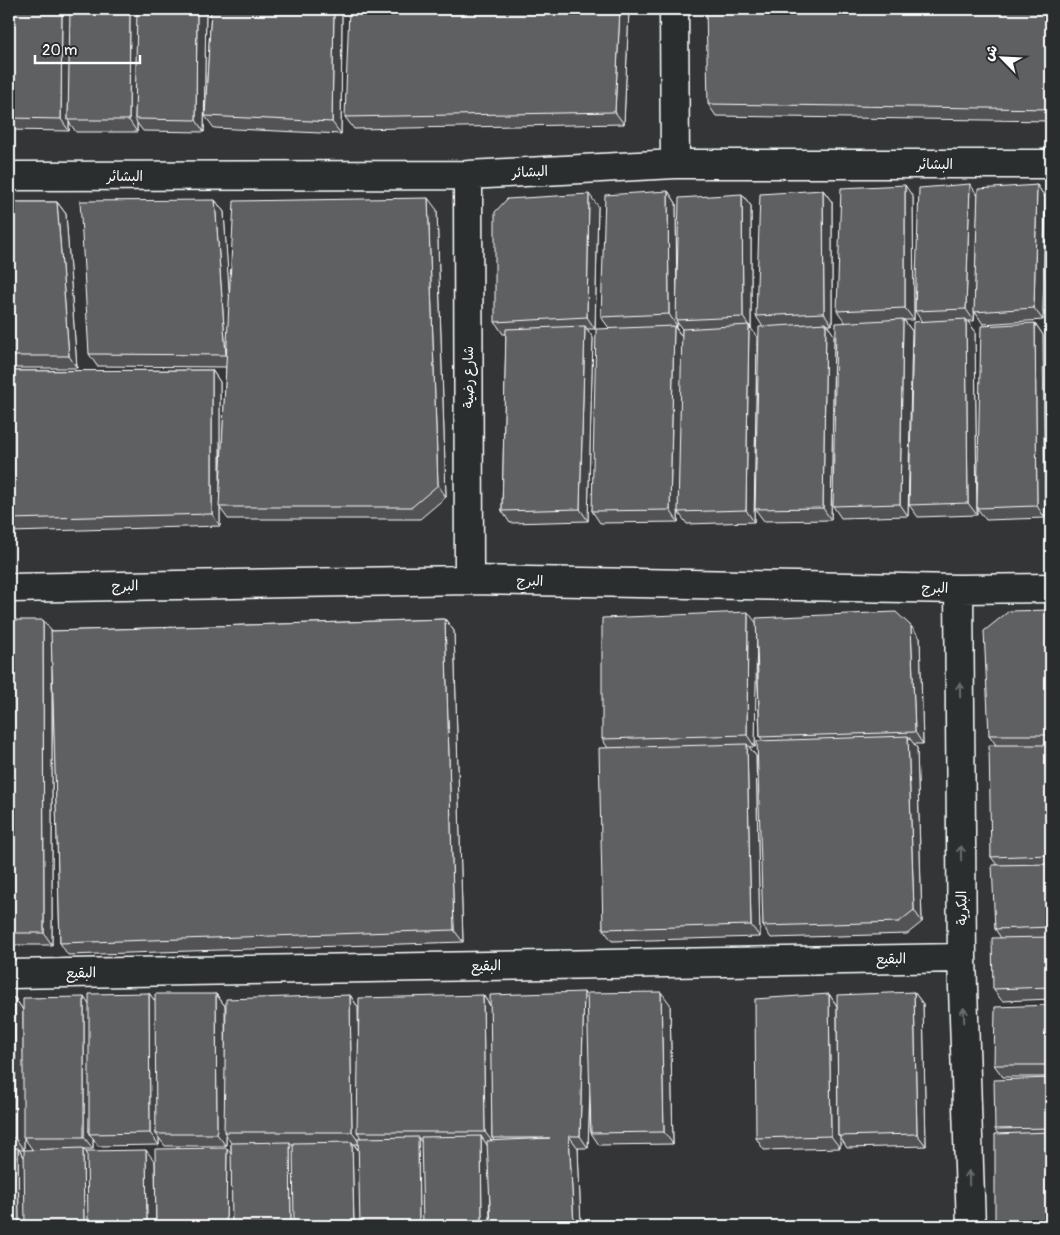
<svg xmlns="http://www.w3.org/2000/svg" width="1060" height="1235" font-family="Pangolin,'Playpen Sans Arabic',sans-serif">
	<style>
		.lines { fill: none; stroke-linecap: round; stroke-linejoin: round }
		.street-casing { stroke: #fff; stroke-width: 31 }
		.street { stroke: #2a2d2e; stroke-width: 28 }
		.wall { fill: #525354; stroke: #fff; fill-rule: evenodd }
		.shaded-wall { fill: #424445; stroke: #fff }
		.building { fill: #5f6162; stroke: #fff }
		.oneway { stroke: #6a6c6d }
		.labels { text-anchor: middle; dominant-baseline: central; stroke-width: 4; stroke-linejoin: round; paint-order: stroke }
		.street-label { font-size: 14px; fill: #fff; stroke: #2a2d2e }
	</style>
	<rect width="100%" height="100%" fill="#333536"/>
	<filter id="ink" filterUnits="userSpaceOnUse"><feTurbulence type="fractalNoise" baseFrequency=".02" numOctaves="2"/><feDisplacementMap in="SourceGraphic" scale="10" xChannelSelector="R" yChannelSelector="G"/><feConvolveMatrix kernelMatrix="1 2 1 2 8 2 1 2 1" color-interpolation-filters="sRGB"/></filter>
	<g filter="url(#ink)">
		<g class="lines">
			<defs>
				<path id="street" d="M674 9 675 164
					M468 175 469 580
					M9 176 468 175 675 164H1051
					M9 588 469 580 959 589 1051 588
					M959 589 962 958 971 1226
					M9 974 962 958"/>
			</defs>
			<use href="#street" class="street-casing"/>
			<use href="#street" class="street"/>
		</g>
		<path class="wall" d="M9 9H206L204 132 143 131 137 123V132H76L69 122V131L9 130Z
			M211 9H342L341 134 214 128 205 116Z
			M629 9 624 124 354 129 345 117Z
			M1051 9V121L716 116 708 104Z
			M1037 185 1045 197 1043 297 1051 189V324L1043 312V320L983 324 975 312 974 321H968L975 331 977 515 918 517 909 505 922 322 915 311 978 196Z
			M823 190 832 202V325H827L834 335 831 520 764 521 755 509 763 327 756 316Z
			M668 191 676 203 677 280 742 194 751 206V329L757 337 754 522 687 524 678 512V522L600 523 592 511 609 328 601 317ZM677 322 682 329V337L675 326H677Z
			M913 197 914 320H904L912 331 908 516 841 518 833 506 846 323 837 311Z
			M215 200 224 212 229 295 437 210 446 497 420 519H228L220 508V526L12 532 9 527V371L212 370 220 382V490L226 367 97 366 89 354Z
			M9 202H57L66 214 77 368H9Z
			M598 206 595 329H587L593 338 588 521 510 523 502 511 506 334H503L495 322Z
			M1035 323 1043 335 1045 518 986 520 977 508Z
			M1051 329V519L1047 512Z
			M1051 610V999L1002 1001 993 989 1001 938 995 929 997 865 991 857 996 745 989 735Z
			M445 619 454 631 463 942 68 955 60 943 52 654V945H9V620L51 631Z
			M756 623 920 638 923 744H914L917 748 922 922 907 934 771 938 763 926V741L760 737 756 636 755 747H749L756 756 760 937 612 941 603 929 608 748 602 739Z
			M914 992 923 1004 926 1146 847 1148 840 1137V1148L764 1150 756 1138 829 994 837 1006Z
			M149 993 155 1002 216 994 225 1006V1050L350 995 358 1007V1029L483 995 490 1005 587 996 670 1004 673 1144 599 1145 591 1133 590 1091 588 1148H578L581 1226H491L490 1195V1226H156L227 1148 231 1153V1143L226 1135V1146H165L159 1138V1145L98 1146 93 1138V1149H84L87 1154 155 1162 156 1226H9V998H15L23 1010 89 1005ZM24 1138 32 1149 24 1157 19 1150H24ZM354 1144H358L359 1151Z
			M1051 1005V1077H1003L994 1065Z
			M1051 1078V1226L995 1129Z"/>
		<path class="shaded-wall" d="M62 9H71L68 120 69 122V131L61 119Z
			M130 9H139L135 119 137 123V132L129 120Z
			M197 9H206L204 132 196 120Z
			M334 9H342L341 134 332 122Z
			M620 9H629L624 124 615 112Z
			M970 184 978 196 974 321 966 309Z
			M905 185 913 197 914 320 905 308Z
			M1037 185 1045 197 1043 320 1034 308Z
			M823 190 832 202V325L824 313Z
			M668 191 676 203 677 320H676L677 322V326L669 314Z
			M589 194 598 206 595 329 587 317Z
			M742 194 751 206V329L743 317Z
			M428 198 437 210 446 497 438 485Z
			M215 200 224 212 234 367 226 355Z
			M57 202 66 214 77 368 69 356Z
			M903 319 912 331 908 516 900 504Z
			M966 319 975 331 977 515 968 503Z
			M826 323 834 335 831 520 823 508Z
			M1035 323 1043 335 1045 518 1037 506Z
			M749 325 757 337 754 522 746 510Z
			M585 326 593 338 588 521 580 509Z
			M674 326 683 338 678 522 670 510Z
			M212 370 220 382V507H219L220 508V526L212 514Z
			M748 612 757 624 755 747 747 735Z
			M445 619 454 631 463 942 454 930Z
			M43 620 52 632V945L44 933Z
			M911 626 920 638 923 744 915 732Z
			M908 736 917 748 922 922 914 910Z
			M747 744 756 756 760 937 751 925Z
			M584 992 593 1004 588 1148 580 1136Z
			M661 992 670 1004 673 1144 664 1132Z
			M914 992 923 1004 926 1146 917 1134Z
			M149 993 158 1005 156 1134 159 1138V1145L150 1133Z
			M216 994 225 1006 226 1132H224L226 1135V1146L217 1134Z
			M829 994 837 1006 838 1136 840 1137V1148L831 1136Z
			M350 995 358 1007 360 1132H357L360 1136V1144L352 1132Z
			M483 995 491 1007 492 1138 494 1140V1144L485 1132Z
			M84 997 92 1009 89 1134 93 1138V1149L84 1137Z
			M15 998 23 1010 24 1150 15 1138Z
			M481 1136 489 1148 490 1226H482Z
			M569 1136 578 1148 581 1226H574Z
			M418 1137 426 1149 427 1226H419Z
			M290 1142 298 1154 299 1226H291Z
			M352 1142 361 1154 362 1226H354Z
			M18 1148 26 1160 27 1226H19Z
			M83 1148 92 1160 93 1226H84Z
			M227 1148 235 1160 234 1226H226Z
			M146 1150 155 1162 156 1226H147Z"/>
		<path class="building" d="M9 9H62L61 119 9 118Z
			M70 9H130L129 120H68Z
			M137 9H197L196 120 135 119Z
			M211 9H334L332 122 205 116Z
			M349 9H620L615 112 345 117Z
			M706 9H1051V109L708 104Z
			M970 184 966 309 915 311 919 188Z
			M905 185V308L837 311 841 188Z
			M1037 185 1034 308 974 312 978 189Z
			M1051 189V311L1043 312 1046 190Z
			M823 190 824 313 756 316 760 194Z
			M668 191 669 314 601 317 605 195Z
			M589 194 587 317 495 322V212L507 199Z
			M742 194 743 317 676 320 679 198Z
			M428 198 438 485 412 507H219L234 201Z
			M215 200 226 355 89 354 80 201Z
			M9 202H57L69 356H9Z
			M903 319 900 504 833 506 836 323Z
			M966 319 968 503 909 505 913 322Z
			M826 323 823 508 755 509 759 327Z
			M1035 323 1037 506 977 508 981 326Z
			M749 325 746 510 678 512 682 329Z
			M585 326 580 509 502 511 506 329Z
			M674 326 670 510 592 511 596 329Z
			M1050 329H1051V512H1047Z
			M212 370V514L9 519V371Z
			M1051 610V735H989L984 631 1009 611Z
			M748 612 747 735 602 739V618Z
			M896 612 911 626 915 732 760 737 756 618Z
			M445 619 454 930 60 943 51 631Z
			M9 620H43L44 933H9Z
			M908 736 914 910 899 922 763 926 757 741Z
			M747 744 751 925 603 929 599 748Z
			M989 745H1051V855L991 857Z
			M1051 864V927L995 929 992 865Z
			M1051 937V987L993 989 992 938Z
			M584 992 580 1136H569L574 1226H491L487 1141 550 1138H492L490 995Z
			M661 992 664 1132 591 1133 587 993Z
			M914 992 917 1134 838 1136 837 995Z
			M149 993 150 1133 89 1134V994Z
			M155 994H216L217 1134H156Z
			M829 994 831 1136 756 1138 755 999Z
			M350 995 352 1132H224L226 999Z
			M483 995 485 1132H357L359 998Z
			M84 997V1137H23V998Z
			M9 998H15V1138H9Z
			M1051 1005V1065H994L995 1007Z
			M1051 1078V1128L995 1129 994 1080Z
			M1051 1132V1226H995V1134Z
			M481 1136 482 1226H423L421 1137Z
			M418 1137 419 1226H360L358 1138Z
			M290 1142 291 1226H232L231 1143Z
			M352 1142 354 1226H294L293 1143Z
			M9 1148H18L19 1226H9Z
			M83 1148 84 1226H25L24 1150Z
			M227 1148 226 1226H156L155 1149Z
			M146 1150 147 1226H88L87 1151Z"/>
		<defs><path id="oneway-shaft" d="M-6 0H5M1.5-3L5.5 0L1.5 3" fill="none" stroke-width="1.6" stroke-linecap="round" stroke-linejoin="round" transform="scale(1.25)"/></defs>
		<g class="oneway">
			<use href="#oneway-shaft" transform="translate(960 690) rotate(-91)"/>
			<use href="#oneway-shaft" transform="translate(961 853) rotate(-91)"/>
			<use href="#oneway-shaft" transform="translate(964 1015) rotate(-92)"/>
			<use href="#oneway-shaft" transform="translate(969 1178) rotate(-92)"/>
		</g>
	</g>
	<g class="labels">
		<g class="street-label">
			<text x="935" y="164">البشائر</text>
			<text transform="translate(530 172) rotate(-3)">البشائر</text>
			<text x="125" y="176">البشائر</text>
			<text transform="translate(468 377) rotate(-90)">شارع رضية</text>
			<text transform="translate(530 581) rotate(1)">البرج</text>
			<text transform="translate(125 586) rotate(-1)">البرج</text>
			<text transform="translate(935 588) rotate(1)">البرج</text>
			<text transform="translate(962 908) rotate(-91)">البكرية</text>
			<text transform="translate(891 959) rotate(-1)">البقيع</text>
			<text transform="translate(486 966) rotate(-1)">البقيع</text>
			<text transform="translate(81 973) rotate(-1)">البقيع</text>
		</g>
	</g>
	<rect width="1060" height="1235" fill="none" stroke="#2a2d2e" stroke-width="30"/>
	<rect x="15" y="15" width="1030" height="1205" fill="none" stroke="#fff" stroke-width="2" filter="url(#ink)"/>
	<g transform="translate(1002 58) rotate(294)" stroke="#2a2d2e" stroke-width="4" paint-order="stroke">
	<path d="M0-4L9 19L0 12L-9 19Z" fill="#ffffff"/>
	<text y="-8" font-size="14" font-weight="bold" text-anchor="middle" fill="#ffffff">ش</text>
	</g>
	<path d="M35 55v8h105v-8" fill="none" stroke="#ffffff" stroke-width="2.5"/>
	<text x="42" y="55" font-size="15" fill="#ffffff" stroke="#2a2d2e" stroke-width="4" paint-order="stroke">20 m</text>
</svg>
